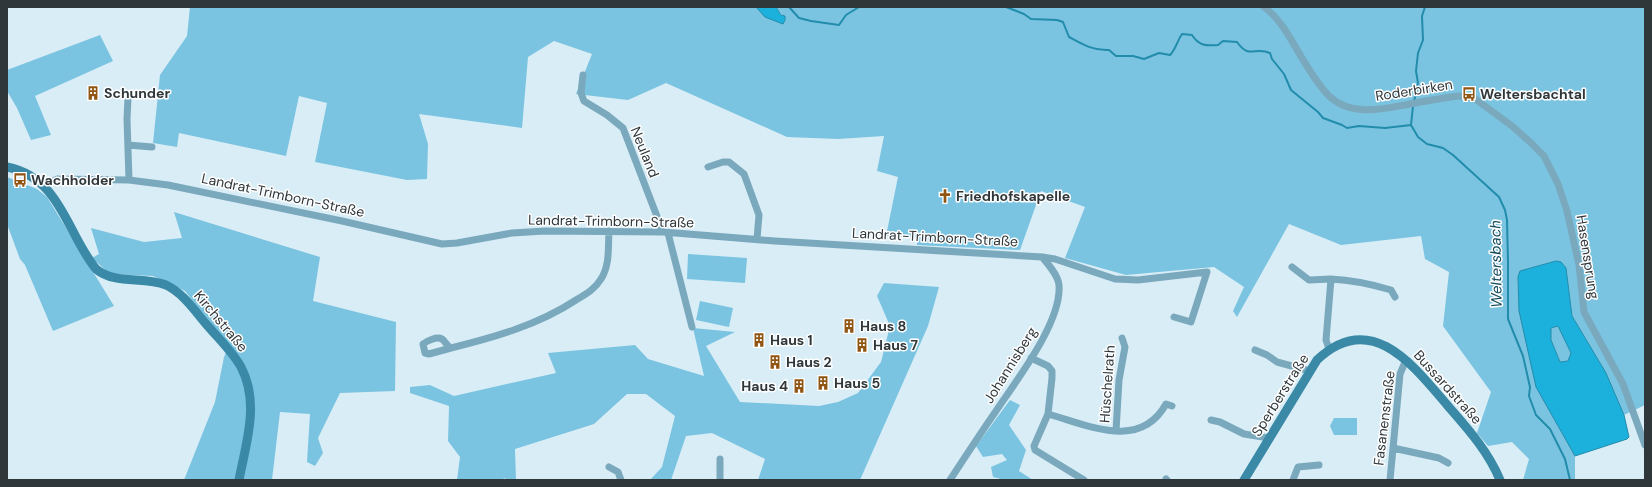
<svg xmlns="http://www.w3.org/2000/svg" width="1652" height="487" font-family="'DM Sans',sans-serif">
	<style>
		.green { fill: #7ac4e1 }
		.water { fill: #1cb0dc; stroke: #228cab; fill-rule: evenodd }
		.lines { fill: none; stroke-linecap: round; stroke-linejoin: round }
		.stream { stroke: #228cab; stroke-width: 2 }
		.street { stroke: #7aa9bd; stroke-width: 7 }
		.secondary { stroke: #3a89a6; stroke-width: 9 }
		.labels { text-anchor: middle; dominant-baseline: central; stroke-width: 3; stroke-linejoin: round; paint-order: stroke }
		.street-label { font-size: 14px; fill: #2f373a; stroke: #fff }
		.poi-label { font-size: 14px; font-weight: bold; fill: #2f373a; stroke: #fff; text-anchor: start }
		.water-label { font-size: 15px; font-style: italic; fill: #154c5f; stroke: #fff }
	</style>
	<rect width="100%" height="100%" fill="#d9edf6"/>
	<path class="green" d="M190 7H756L765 17 782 15 776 7H1645V405L1624 415 1606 373 1572 316 1566 268 1536 387 1575 456V480H1523L1529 459 1512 442 1488 446 1477 433 1491 392 1443 326 1449 272 1425 259 1421 236 1341 245 1289 224 1237 317 1233 311 1244 287 1214 267 1126 275 1065 258 1085 207 1041 191 1020 250 917 245V238L886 236 898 177 877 171 884 136 838 139 787 137 666 83 628 100 576 94 592 54 554 41 528 57 522 128 419 114 428 144 427 179 407 180 315 162 327 103 299 96 286 156 179 133 177 147 153 143 160 75 187 36Z
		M100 35 113 61 35 96 51 135 31 140 17 108 7 91V70Z
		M7 177 37 189 47 197 114 306 53 331 25 265 20 259 7 224Z
		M174 212 320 257 313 301 396 322 395 391 340 393 318 438 323 453 315 466 307 462 310 414 280 412 272 480H184L215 402 224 357 229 345 185 291 153 276 110 274 92 258 99 254 91 228 144 242 182 238Z
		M688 254 747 258 745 283 687 279Z
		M884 283 939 287 928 326 860 480H758L765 459 712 433 686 436 671 480H650L662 467 675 416 646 394H627L594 424 515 449 516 480H506L505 478 501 480H457L460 457 448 441 449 406 410 393V387L430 385 454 396 556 373 548 353 635 345 648 359 704 376 693 328 735 332 706 346 740 402 819 406 838 402 858 393 881 362 890 326 877 296Z
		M700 301 733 308 729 327 696 320Z
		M1558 326 1571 353 1569 361 1560 362 1551 340V328Z
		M1010 400 1020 405 1009 425 1026 450 1019 471 1033 480H1005L993 477 991 467 1007 460 1002 454 983 457 976 446Z
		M1334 418H1357V435H1334L1330 426Z"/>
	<path class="water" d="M756 7H776L781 15 785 16V20L783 24 765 17Z
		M1556 261 1561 262 1566 268 1572 316 1606 373 1624 415 1629 437 1627 439 1575 456 1536 387 1519 311 1518 277 1520 271ZM1558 326 1571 353 1568 361 1560 362 1551 340V328Z"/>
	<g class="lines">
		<path class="stream" d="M789 7 799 18 811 21 839 25 846 15 859 7
			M1006 7 1024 14 1031 19 1057 20 1063 22 1069 37C1082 44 1093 51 1109 50L1116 56H1133L1144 59 1159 53 1170 55C1176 49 1177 41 1182 34L1192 35C1199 46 1206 46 1218 45L1223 41 1237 42C1250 60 1254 46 1270 53L1272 59 1284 74 1291 90 1318 112 1323 118 1342 125 1347 128 1359 126 1385 128 1411 125
			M1414 102 1418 83 1416 71 1418 53 1423 40 1422 16 1425 7
			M1413 106 1411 125 1418 137 1427 144 1443 148 1453 155 1499 197 1505 210 1507 220 1508 262V319L1523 356 1530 387 1529 396 1536 415 1550 429 1565 459 1570 480"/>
		<path class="street" d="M1264 7C1281 19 1291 40 1302 58 1310 71 1318 85 1329 96 1351 117 1383 109 1410 104 1426 101 1442 98 1459 96L1474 98 1512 126 1530 142 1544 156 1558 184 1567 211 1579 265 1584 312 1623 384 1645 445
			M583 75 581 93 584 101 607 115 623 128 663 232
			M128 98 127 119 129 180
			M128 145 152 147
			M708 167 723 162H729L744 174 759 215 757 239
			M44 186 57 179 129 180 168 185 342 221 442 244 457 243 512 233 545 231 663 232 775 241 1042 257 1055 259 1115 279 1138 280 1207 272 1191 322 1174 317
			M668 233 692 327
			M1292 267 1309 280 1331 279
			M451 348 429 354 425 353 423 344C427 341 437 336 442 339 445 341 447 346 451 348 495 337 538 325 576 300 586 294 595 289 601 279 610 265 608 248 609 231
			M1329 349 1326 340 1331 279C1352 280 1371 284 1391 290L1395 297
			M1255 350 1267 355 1277 362 1310 371
			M1031 358 1048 366 1052 371V378L1048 414 1034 446 1035 450 1084 480
			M1048 414C1088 425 1140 451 1166 404L1172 406
			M1211 420 1220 422 1244 434 1269 438
			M1116 431 1119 380 1125 347 1122 338
			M1393 448 1439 458 1448 463
			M720 459V480
			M609 467 618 472 621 480
			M1166 479 1167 480
			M950 480C965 457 980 434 996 411 1016 381 1062 322 1059 285 1058 275 1048 264 1042 257
			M1293 480 1298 467 1319 465
			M1390 480 1400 374 1406 360"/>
		<path class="secondary" d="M7 167C61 178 66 232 96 269 115 285 143 276 166 285 183 293 195 311 207 325 218 338 233 352 241 367 260 403 246 443 239 480
			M1244 480 1317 360C1371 309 1413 365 1448 406 1468 429 1488 451 1500 480"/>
	</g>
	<defs>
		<symbol id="building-bare" viewBox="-9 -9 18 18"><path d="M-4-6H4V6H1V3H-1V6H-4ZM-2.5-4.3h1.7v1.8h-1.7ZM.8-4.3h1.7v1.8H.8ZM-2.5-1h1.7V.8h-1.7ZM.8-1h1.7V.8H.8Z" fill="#905512" stroke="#fff" stroke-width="2.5" paint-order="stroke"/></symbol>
		<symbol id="bus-bare" viewBox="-9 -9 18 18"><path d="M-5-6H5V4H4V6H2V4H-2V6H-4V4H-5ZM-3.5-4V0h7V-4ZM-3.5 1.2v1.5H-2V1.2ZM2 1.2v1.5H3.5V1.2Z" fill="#905512" stroke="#fff" stroke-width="2.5" paint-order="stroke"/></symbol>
		<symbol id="church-bare" viewBox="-9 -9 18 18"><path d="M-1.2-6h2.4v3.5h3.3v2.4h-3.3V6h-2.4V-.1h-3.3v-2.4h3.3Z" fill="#905512" stroke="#fff" stroke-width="2.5" paint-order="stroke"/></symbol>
	</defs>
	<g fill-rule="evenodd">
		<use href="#building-bare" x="83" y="83" width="20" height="20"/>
		<use href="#bus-bare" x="1459" y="84" width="20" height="20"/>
		<use href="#bus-bare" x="10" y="170" width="20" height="20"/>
		<use href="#church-bare" x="935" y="186" width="20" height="20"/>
		<use href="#building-bare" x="839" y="316" width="20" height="20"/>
		<use href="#building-bare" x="749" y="330" width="20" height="20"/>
		<use href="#building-bare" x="852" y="335" width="20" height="20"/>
		<use href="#building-bare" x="765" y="352" width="20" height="20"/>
		<use href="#building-bare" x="813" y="373" width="20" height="20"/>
		<use href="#building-bare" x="789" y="376" width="20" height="20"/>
	</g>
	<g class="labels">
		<g class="street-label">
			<text transform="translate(1414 90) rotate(-9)">Roderbirken</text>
			<text transform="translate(645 152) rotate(68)">Neuland</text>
			<text transform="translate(283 195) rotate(12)">Landrat-Trimborn-Straße</text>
			<text transform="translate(611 221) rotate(1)">Landrat-Trimborn-Straße</text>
			<text transform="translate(935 237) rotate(3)">Landrat-Trimborn-Straße</text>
			<text transform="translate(1588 257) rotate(81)">Hasensprung</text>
			<text transform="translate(221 321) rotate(50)">Kirchstraße</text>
			<text transform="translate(1010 365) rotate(-58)">Johannisberg</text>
			<text transform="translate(1107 384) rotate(-86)">Hüschelrath</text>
			<text transform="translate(1448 387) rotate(48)">Bussardstraße</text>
			<text transform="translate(1280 395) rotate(-58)">Sperberstraße</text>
			<text transform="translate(1384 418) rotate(-83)">Fasanenstraße</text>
		</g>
		<g class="poi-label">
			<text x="104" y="93">Schunder</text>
			<text x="1480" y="94">Weltersbachtal</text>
			<text x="31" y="180">Wachholder</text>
			<text x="956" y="196">Friedhofskapelle</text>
			<text x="860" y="326">Haus 8</text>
			<text x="770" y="340">Haus 1</text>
			<text x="873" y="345">Haus 7</text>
			<text x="786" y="362">Haus 2</text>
			<text x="834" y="383">Haus 5</text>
			<text x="788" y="386" text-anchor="end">Haus 4</text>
		</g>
		<g class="water-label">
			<text transform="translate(1496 264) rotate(-91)">Weltersbach</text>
		</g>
	</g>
	<rect width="1652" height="487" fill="none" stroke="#2f373a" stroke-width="16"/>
</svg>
